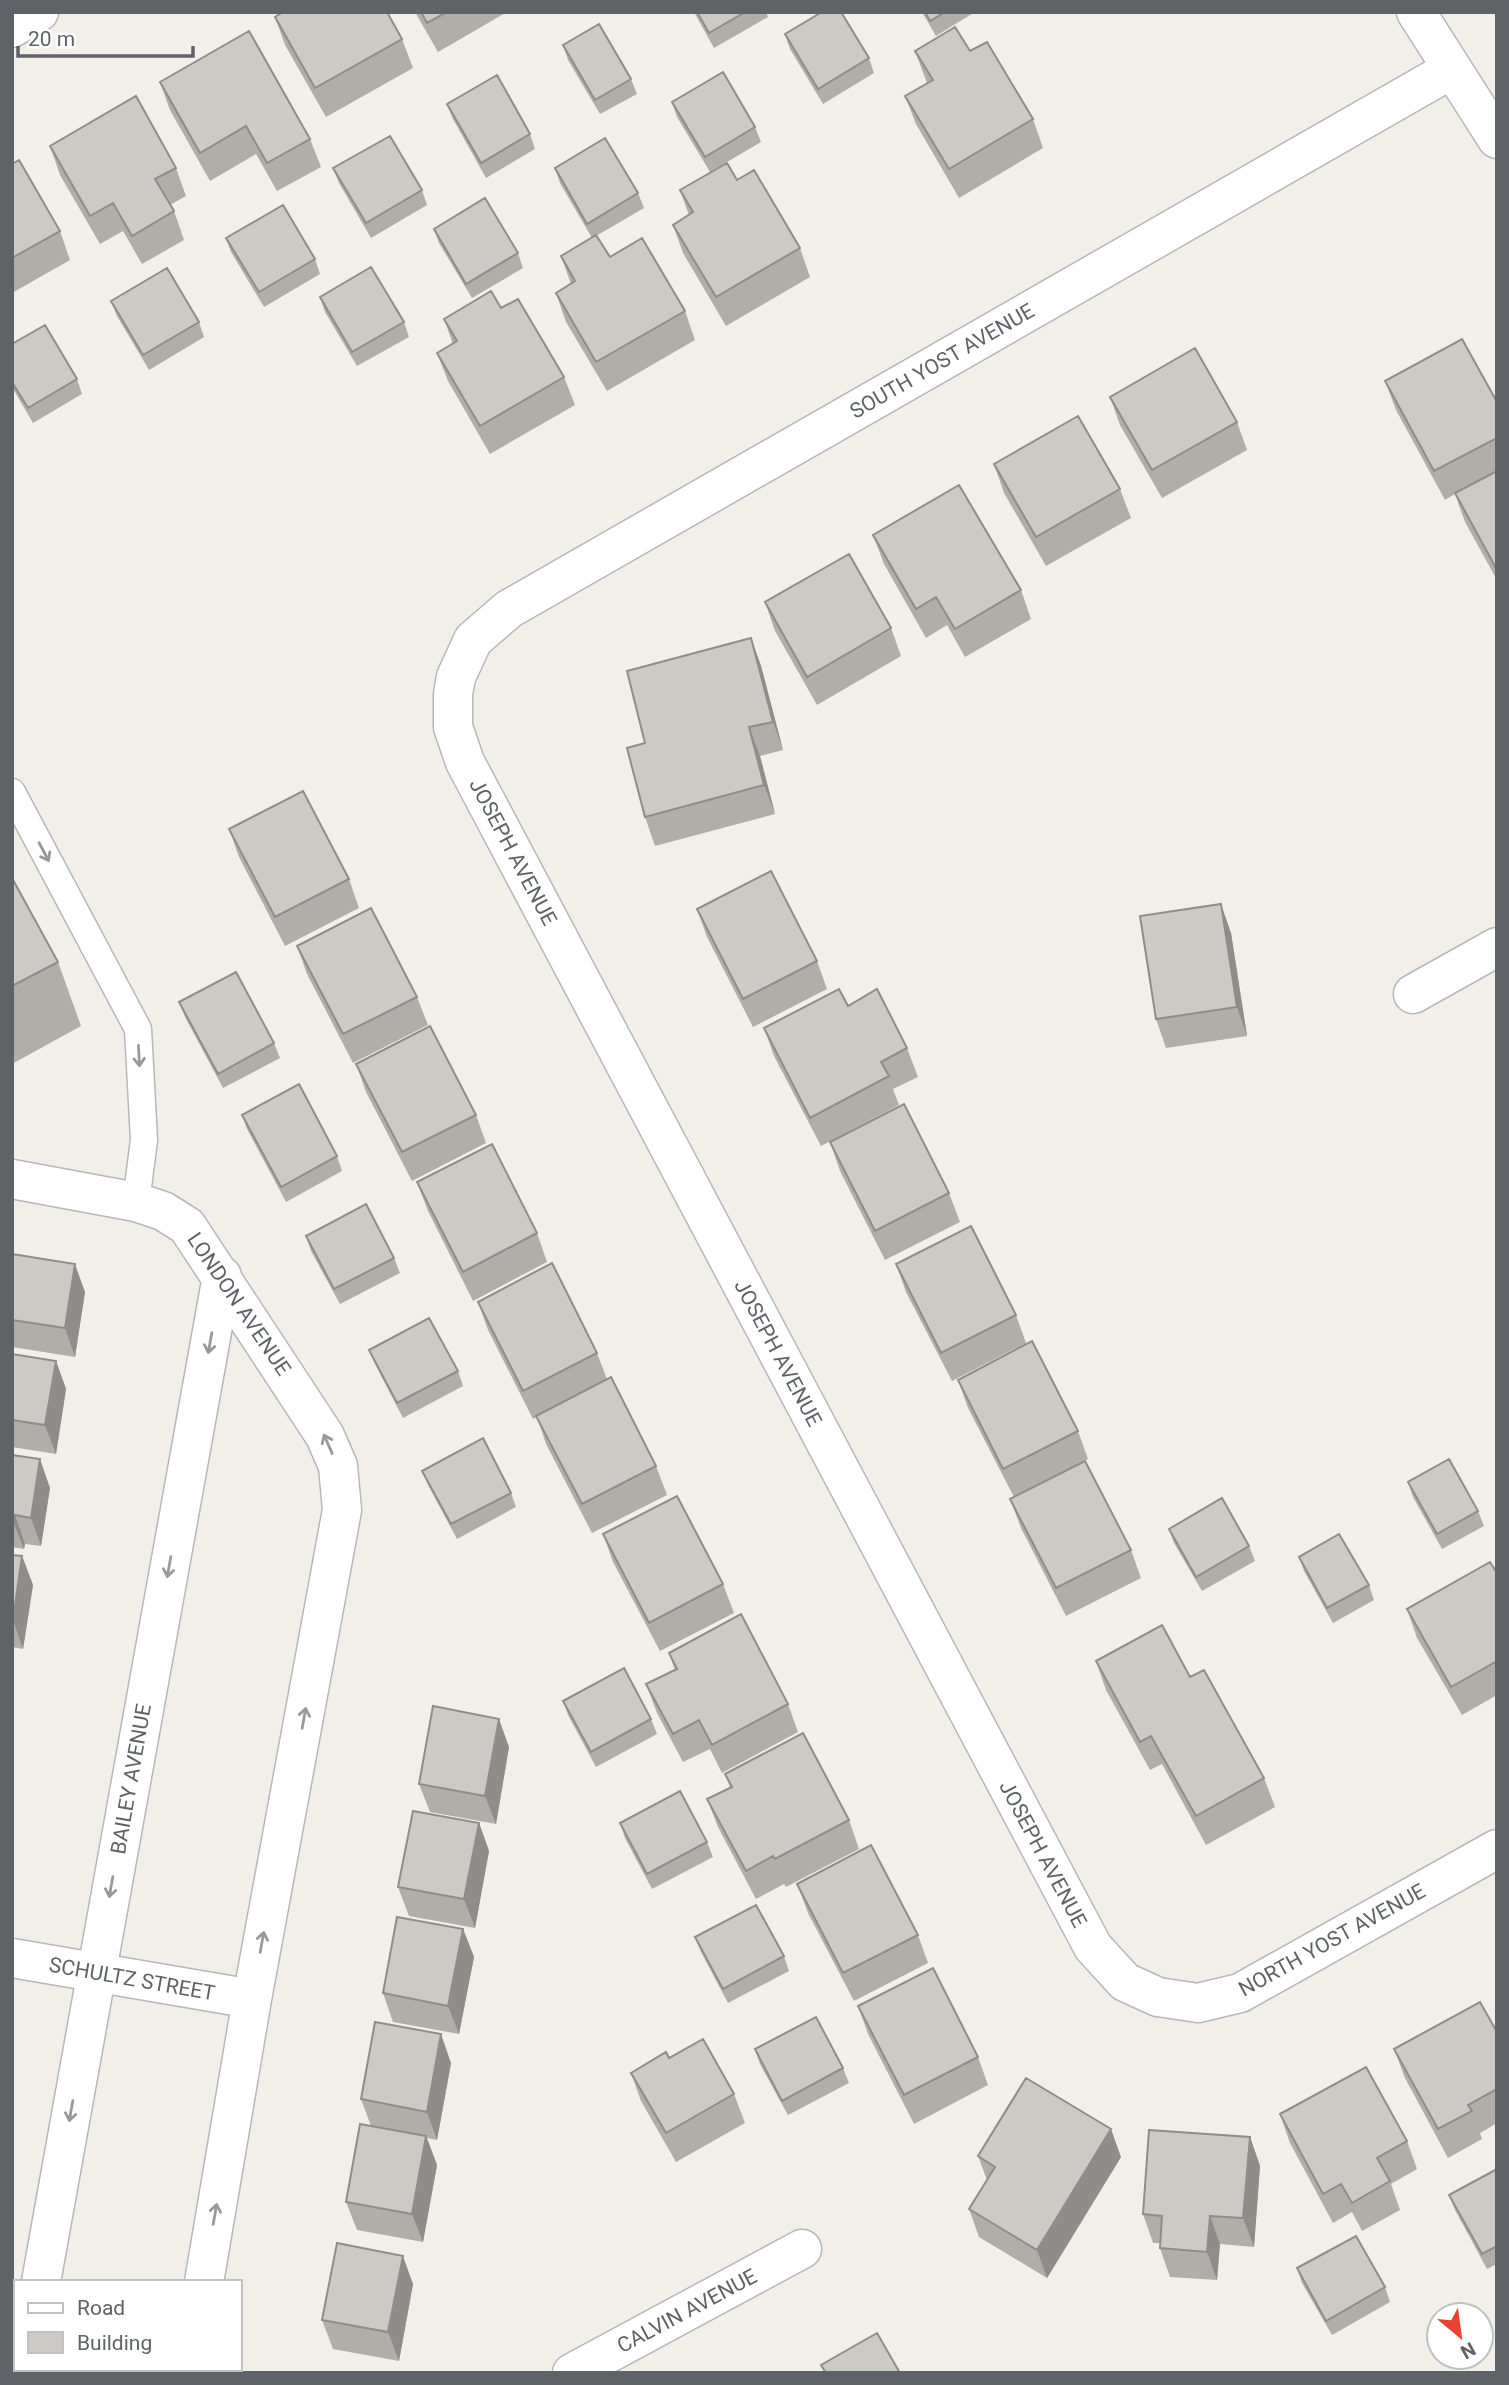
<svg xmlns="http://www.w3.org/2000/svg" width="1509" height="2385" font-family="Roboto,sans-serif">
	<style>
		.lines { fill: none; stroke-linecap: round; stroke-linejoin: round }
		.service-casing { stroke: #b5b8bc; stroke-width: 29 }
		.minor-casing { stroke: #b5b8bc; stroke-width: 41 }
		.tertiary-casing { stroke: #b5b8bc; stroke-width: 41 }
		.service { stroke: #fff; stroke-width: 26 }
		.minor { stroke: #fff; stroke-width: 38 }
		.tertiary { stroke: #fff; stroke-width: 38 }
		.wall { fill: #afaea9 }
		.shaded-wall { fill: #8f8d8a }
		.building { fill: #cccac5; stroke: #8f8d8a; stroke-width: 2 }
		.oneway { stroke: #979a9d }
		.labels { text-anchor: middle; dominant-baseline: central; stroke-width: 5; stroke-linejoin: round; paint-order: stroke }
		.street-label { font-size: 21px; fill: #5f6368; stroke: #fff }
	</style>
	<rect width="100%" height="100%" fill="#f1efe8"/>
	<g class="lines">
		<defs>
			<path id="service" d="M12 792 138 1029 144 1140 136 1202"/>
			<path id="minor" d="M1416 12 1497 139
				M1452 69 509 609 473 640 456 677 453 694V727L465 762 1093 1947 1125 1982 1158 1997 1198 2003 1240 1993 1497 1849
				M1413 994 1497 947
				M12 1179 136 1202 163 1211 187 1226 325 1436 338 1466 342 1510 252 1999 204 2282
				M12 1958 252 1999
				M41 2282 222 1276
				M25 2373 26 2369
				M188 2373 189 2369
				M572 2373 802 2249"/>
			<path id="tertiary" d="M12 28 39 12"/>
		</defs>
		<use href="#service" class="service-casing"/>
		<use href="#minor" class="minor-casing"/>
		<use href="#tertiary" class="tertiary-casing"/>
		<use href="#service" class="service"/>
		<use href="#minor" class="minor"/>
		<use href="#tertiary" class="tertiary"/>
	</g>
	<path class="wall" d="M415 12H507L438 52Z
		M694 12H766L768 17 714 48Z
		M922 12H975L936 36Z
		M275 17 402 39 413 68 326 117 285 45Z
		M785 34 869 58 874 73 823 104 790 49Z
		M563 45 631 79 637 94 600 114 568 60Z
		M915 51H970L1033 119 1043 148 959 198 916 124 905 96 927 83Z
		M160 82 310 139 321 167 277 191 256 154 210 181 170 110Z
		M672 102 755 127 761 142 710 172 677 117Z
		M447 104 530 134 535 149 486 178 453 119Z
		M50 146 176 168 186 196 170 205 174 211 184 240 142 264 123 231 100 244 60 175Z
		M12 164 60 231 70 260 12 293Z
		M333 168 422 190 427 205 371 238 339 183Z
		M555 168 638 193 644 208 596 236 610 257 685 311 695 340 607 391 566 322 556 293 571 284 561 256 592 238 560 183Z
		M680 190 800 248 810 277 726 326 683 253 673 225 689 215Z
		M434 229 518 253 523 268 472 298 439 243Z
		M226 238 315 259 320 274 264 307 231 252Z
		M320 297 404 322 409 337 357 366 325 312Z
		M111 301 199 322 204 337 149 370 117 316Z
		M501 308 564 377 575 405 490 454 448 381 437 353 453 344 444 319Z
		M12 344 77 379 82 394 33 423 12 387Z
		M1385 381 1497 402V580L1465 522 1455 494 1445 500 1396 410Z
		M1110 397 1237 422 1247 450 1162 498 1120 425Z
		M994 464 1120 489 1131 518 1046 566 1004 493Z
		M873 535 1021 590 1031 619 965 657 947 625 926 638 884 564Z
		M765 602 891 628 901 656 817 705 775 631Z
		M751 638 761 666 783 750 760 756 775 814 655 846 645 817V743Z
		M229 829 349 879 359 908 285 946 239 857Z
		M12 878 58 962 81 1026 12 1064Z
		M697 909 817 961 827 989 753 1027 707 937Z
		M1231 933 1247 1036 1166 1048 1156 1019Z
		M297 946 417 997 428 1025 353 1063 307 974Z
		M179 1002 274 1043 280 1058 223 1088 185 1017Z
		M848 1006 907 1048 918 1077 893 1089 899 1105 821 1146 774 1056 764 1028Z
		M356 1064 476 1115 486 1143 412 1181 366 1092Z
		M242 1115 337 1156 342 1171 286 1202 247 1129Z
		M830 1142 949 1193 960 1222 885 1260 840 1171Z
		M417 1182 537 1233 547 1262 473 1301 428 1211Z
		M306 1236 394 1258 400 1273 340 1304 311 1251Z
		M12 1254 85 1292 75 1357 12 1347Z
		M896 1264 1016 1315 1026 1343 952 1381 906 1292Z
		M478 1302 597 1353 607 1379 656 1466 667 1495 592 1533 546 1444 537 1417 533 1419 488 1330Z
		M369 1350 458 1371 463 1386 403 1418 375 1364Z
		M12 1354 56 1361 66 1389 56 1454 12 1447Z
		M958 1380 1078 1431 1088 1459 1014 1497 968 1408Z
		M12 1455 50 1488 41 1546 25 1544 24 1549 12 1547Z
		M422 1471 511 1493 516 1507 457 1539 428 1485Z
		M1408 1482 1478 1511 1484 1526 1442 1549 1413 1497Z
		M1010 1499 1131 1550 1141 1578 1066 1616 1021 1528Z
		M1169 1529 1249 1546 1255 1561 1202 1591 1174 1543Z
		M603 1534 723 1584 734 1613 660 1651 613 1562Z
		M12 1555 22 1556 33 1585 23 1649 12 1647Z
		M1299 1557 1369 1585 1374 1600 1333 1623 1304 1571Z
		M1497 1573V1695L1462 1715 1417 1638 1407 1609Z
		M669 1653 788 1704 798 1732 722 1773 710 1749 683 1762 657 1713 646 1684 675 1670Z
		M1096 1661 1190 1677 1264 1778 1275 1807 1206 1845 1162 1764 1150 1770 1106 1690Z
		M563 1701 651 1719 657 1734 596 1767 568 1715Z
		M509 1747 496 1824 430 1812 419 1784Z
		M725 1774 849 1820 859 1849 786 1887 784 1884 756 1899 718 1827 707 1799 730 1787Z
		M479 1823 489 1851 475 1928 409 1916 398 1887Z
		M620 1823 707 1842 713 1857 652 1889 625 1838Z
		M797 1884 918 1935 928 1963 854 2001 808 1913Z
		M463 1929 474 1957 459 2034 393 2022 383 1993Z
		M695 1937 784 1956 789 1971 728 2003 701 1952Z
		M858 2006 978 2057 988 2085 914 2124 868 2034Z
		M1497 2032V2123L1480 2133 1482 2139 1448 2158 1405 2078 1394 2049Z
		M755 2049 843 2068 849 2083 788 2115 760 2064Z
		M669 2058 734 2094 745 2123 676 2162 641 2101 631 2073Z
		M451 2063 437 2140 427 2138 437 2165 423 2242 357 2230 346 2202 371 2126 361 2099Z
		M1280 2114 1407 2141 1417 2169 1391 2184 1400 2210 1362 2231 1352 2212 1333 2223 1290 2143Z
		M1250 2137 1260 2166 1254 2247 1220 2244 1217 2280 1170 2277 1160 2248V2243H1153L1143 2214Z
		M978 2156 1121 2157 1047 2278 979 2237 969 2209 987 2180Z
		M1497 2169V2264L1487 2269 1455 2210 1449 2195Z
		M1297 2268 1385 2287 1390 2302 1332 2335 1302 2283Z
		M413 2284 399 2361 333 2349 322 2320Z"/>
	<path class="shaded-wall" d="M751 638 761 666 783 750 773 722Z
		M749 727 760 756 775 814 764 785Z
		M1221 904 1231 933 1247 1036 1237 1007Z
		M75 1264 85 1292 75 1357 65 1328Z
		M56 1361 66 1389 56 1454 45 1425Z
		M40 1459 50 1488 41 1546 31 1518Z
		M15 1515 25 1544 24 1549 13 1521Z
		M22 1556 33 1585 23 1649 13 1620Z
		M499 1719 509 1747 496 1824 485 1796Z
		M479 1823 489 1851 475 1928 464 1899Z
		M463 1929 474 1957 459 2034 448 2006Z
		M441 2034 451 2063 437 2140 427 2112Z
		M1111 2129 1121 2157 1047 2278 1037 2250Z
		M426 2136 437 2165 423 2242 412 2214Z
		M1250 2137 1260 2166 1254 2247 1243 2218Z
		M1210 2216 1220 2244 1217 2280 1207 2252Z
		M403 2256 413 2284 399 2361 388 2332Z"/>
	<path class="building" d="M283 12H387L402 39 315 88 275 17Z
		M421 12H447L427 23Z
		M697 12H745L709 33Z
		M822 12H841L869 58 818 89 785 34Z
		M925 12H945L930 21Z
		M599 24 631 79 595 100 563 45Z
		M955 27 970 51 987 42 1033 119 949 169 905 96 933 80 915 51Z
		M249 31 310 139 267 163 246 126 200 153 160 82Z
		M723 72 755 127 705 157 672 102Z
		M497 75 530 134 481 163 447 104Z
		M136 96 176 168 155 179 174 211 132 236 113 203 90 216 50 146Z
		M390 136 422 190 366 223 333 168Z
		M605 138 638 193 587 224 555 168Z
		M19 160 60 231 12 258V164Z
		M727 163 737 180 754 170 800 248 716 297 673 225 693 212 680 190Z
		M485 198 518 253 466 284 434 229Z
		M283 205 315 259 259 292 226 238Z
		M596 235 610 257 642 238 685 311 596 362 556 293 575 281 561 256Z
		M371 267 404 322 352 352 320 297Z
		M167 268 199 322 143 355 111 301Z
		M491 291 501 308 518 299 564 377 480 426 437 353 457 341 444 319Z
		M45 325 77 379 28 408 12 382V344Z
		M1462 339 1497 402V438L1434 471 1385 381Z
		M1195 348 1237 422 1152 470 1110 397Z
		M1078 416 1120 489 1036 537 994 464Z
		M1497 471V570L1455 493Z
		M959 485 1021 590 955 629 936 597 916 609 873 535Z
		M849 554 891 628 807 677 765 602Z
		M751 638 773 722 749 727 764 785 645 817 627 748 645 743 627 671Z
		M303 791 349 879 275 917 229 829Z
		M771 871 817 961 743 999 697 909Z
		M12 878 58 962 12 986Z
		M1221 904 1237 1007 1156 1019 1140 916Z
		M371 908 417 997 343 1034 297 946Z
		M236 972 274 1043 218 1074 179 1002Z
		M839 989 848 1006 877 989 907 1048 881 1062 889 1076 810 1118 764 1028Z
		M430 1026 476 1115 402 1152 356 1064Z
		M299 1084 337 1156 281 1187 242 1115Z
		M904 1104 949 1193 875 1231 830 1142Z
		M492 1144 537 1233 463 1272 417 1182Z
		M366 1204 394 1258 334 1289 306 1236Z
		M971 1226 1016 1315 941 1353 896 1264Z
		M12 1254 75 1264 65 1328 12 1320Z
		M552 1263 597 1353 523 1391 478 1302Z
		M429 1318 458 1371 397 1403 369 1350Z
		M1032 1341 1078 1431 1003 1469 958 1380Z
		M12 1354 56 1361 45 1425 12 1420Z
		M611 1377 656 1466 582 1504 536 1416Z
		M483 1438 511 1493 451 1524 422 1471Z
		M12 1455 40 1459 31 1518 15 1515 13 1521 12 1520Z
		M1449 1459 1478 1511 1437 1534 1408 1482Z
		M1085 1461 1131 1550 1056 1588 1010 1499Z
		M677 1496 723 1584 649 1623 603 1534Z
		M1222 1498 1249 1546 1196 1577 1169 1529Z
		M1339 1534 1369 1585 1327 1608 1299 1557Z
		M12 1555 22 1556 13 1620H12Z
		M1490 1562 1497 1573V1661L1451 1687 1407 1609Z
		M741 1614 788 1704 712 1745 699 1720 673 1734 646 1684 677 1669 669 1653Z
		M1162 1625 1190 1677 1204 1670 1264 1778 1196 1816 1151 1736 1140 1742 1096 1661Z
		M624 1668 651 1719 591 1752 563 1701Z
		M433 1706 499 1719 485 1796 419 1784Z
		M803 1733 849 1820 775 1859 773 1856 746 1871 707 1799 732 1787 725 1774Z
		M680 1791 707 1842 647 1874 620 1823Z
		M413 1811 479 1823 464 1899 398 1887Z
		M871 1845 918 1935 843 1973 797 1884Z
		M756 1905 784 1956 723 1989 695 1937Z
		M397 1917 463 1929 448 2006 383 1993Z
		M933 1968 978 2057 904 2095 858 2006Z
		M1480 2002 1497 2032V2089L1468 2105 1472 2111 1438 2129 1394 2049Z
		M816 2017 843 2068 782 2101 755 2049Z
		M375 2022 441 2034 427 2112 361 2099Z
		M703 2039 734 2094 666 2133 631 2073 666 2052 669 2058Z
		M1366 2067 1407 2141 1377 2158 1390 2181 1352 2203 1341 2184 1323 2194 1280 2114Z
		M1026 2078 1111 2129 1037 2250 969 2209 995 2167 978 2156Z
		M360 2124 426 2136 412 2214 346 2202Z
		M1149 2130 1250 2137 1243 2218 1210 2216 1207 2252 1160 2248 1162 2216 1143 2214Z
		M1497 2169V2246L1482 2254 1449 2195Z
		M1356 2236 1385 2287 1326 2321 1297 2268Z
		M337 2243 403 2256 388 2332 322 2320Z
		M877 2333 900 2373H826L821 2365Z"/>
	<defs><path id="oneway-shaft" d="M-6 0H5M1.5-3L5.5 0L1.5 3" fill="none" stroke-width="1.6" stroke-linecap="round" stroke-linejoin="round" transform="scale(1.75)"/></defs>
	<g class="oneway">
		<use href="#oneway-shaft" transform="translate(44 852) rotate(62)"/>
		<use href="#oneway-shaft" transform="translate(139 1056) rotate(87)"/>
		<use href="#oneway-shaft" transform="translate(210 1343) rotate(100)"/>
		<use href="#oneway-shaft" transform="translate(328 1444) rotate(-114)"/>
		<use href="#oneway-shaft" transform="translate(169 1567) rotate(100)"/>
		<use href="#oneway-shaft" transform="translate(304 1718) rotate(-80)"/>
		<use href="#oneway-shaft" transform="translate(111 1887) rotate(100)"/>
		<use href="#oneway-shaft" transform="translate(262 1942) rotate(-80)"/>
		<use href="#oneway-shaft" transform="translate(71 2111) rotate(100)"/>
		<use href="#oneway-shaft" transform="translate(215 2214) rotate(-80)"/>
	</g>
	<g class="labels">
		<g class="street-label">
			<text transform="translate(942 361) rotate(-30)">SOUTH YOST AVENUE</text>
			<text transform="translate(513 852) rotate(62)">JOSEPH AVENUE</text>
			<text transform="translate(239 1304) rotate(56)">LONDON AVENUE</text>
			<text transform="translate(778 1353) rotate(62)">JOSEPH AVENUE</text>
			<text transform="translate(131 1779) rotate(-80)">BAILEY AVENUE</text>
			<text transform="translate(1043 1854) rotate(62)">JOSEPH AVENUE</text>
			<text transform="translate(1332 1940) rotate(-29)">NORTH YOST AVENUE</text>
			<text transform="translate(132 1979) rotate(10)">SCHULTZ STREET</text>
			<text transform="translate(687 2311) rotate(-28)">CALVIN AVENUE</text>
		</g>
	</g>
	<rect width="1509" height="2385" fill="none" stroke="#5f6368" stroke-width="28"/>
	<rect x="14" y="2280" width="228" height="91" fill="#ffffff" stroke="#bfc1c3" stroke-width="2"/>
	<rect x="28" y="2303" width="35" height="10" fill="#ffffff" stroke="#bfc1c3" stroke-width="2"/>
	<text x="77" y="2315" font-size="21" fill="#5f6368">Road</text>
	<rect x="28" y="2332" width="35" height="21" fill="#cccac5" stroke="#bfc1c3" stroke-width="2"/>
	<text x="77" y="2350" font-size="21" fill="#5f6368">Building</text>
	<g transform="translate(1460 2336) rotate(151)"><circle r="33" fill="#ffffff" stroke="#bfc1c3" stroke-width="2"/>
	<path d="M0-5L12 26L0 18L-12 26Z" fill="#ea4335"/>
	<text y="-10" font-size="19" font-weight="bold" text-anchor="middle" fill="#5f6368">N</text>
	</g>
	<path d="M18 46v10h175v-10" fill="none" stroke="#5f6368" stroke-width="3.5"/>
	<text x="28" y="46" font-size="21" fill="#5f6368" stroke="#ffffff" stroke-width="5" paint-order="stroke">20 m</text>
</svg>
